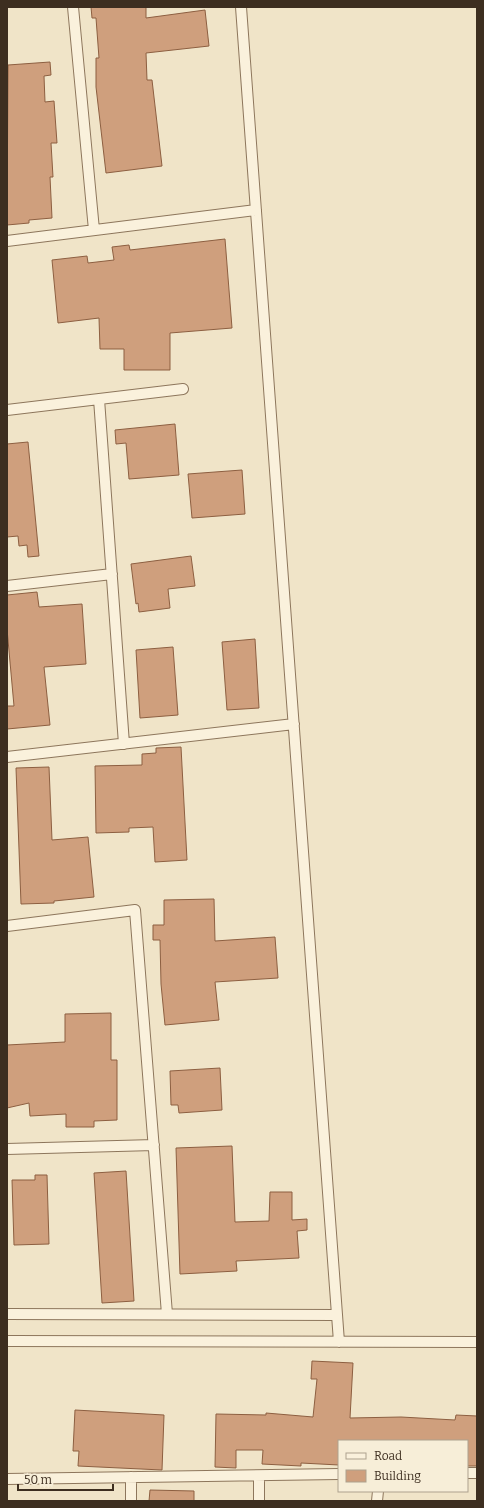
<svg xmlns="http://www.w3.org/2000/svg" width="484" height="1508" font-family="Bitter,serif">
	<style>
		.building { fill: #cf9f7d; stroke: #8d5f41 }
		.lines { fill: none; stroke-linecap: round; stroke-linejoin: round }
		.minor-casing { stroke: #8d765c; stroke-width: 12 }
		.minor { stroke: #faf1dc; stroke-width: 10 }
	</style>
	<rect width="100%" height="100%" fill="#f0e4c8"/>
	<path class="building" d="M91 7H146V18L205 10 209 46 146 53 147 80H152L162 166 106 173 96 87V58H99L96 18H92Z
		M50 62 51 75 44 76 45 102 54 101 57 143H51L53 177H50L52 218 29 220V223L7 225 8 65Z
		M225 239 232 328 170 333V370H124V349H100L99 318 58 323 52 260 87 256 88 263 114 260 112 247 129 245 130 250Z
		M175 424 179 475 129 479 126 443 116 444 115 430Z
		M28 442 39 556 28 557 27 545 19 546 18 536 7 537V444Z
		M242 470 245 514 192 518 188 474Z
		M191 556 195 586 168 589 170 608 139 612 138 603 136 604 131 564Z
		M37 592 39 607 82 604 86 664 44 667 50 725 7 729V706H14L7 629V595Z
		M255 639 259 708 227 710 222 642Z
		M173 647 178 715 140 718 136 650Z
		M181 747 187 860 155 862 153 827 129 828V832L96 833 95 766 142 765V754L156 753V748Z
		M49 767 52 840 88 837 94 897 54 901V903L21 904 16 768Z
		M214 899 215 941 275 937 278 978 215 982 219 1020 165 1025 161 984 160 940H153V925H164V900Z
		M111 1013V1060H117V1120L94 1121V1127H66V1114L30 1116 29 1103 7 1108V1045L65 1042V1014Z
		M220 1068 222 1110 179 1113 178 1105H171L170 1071Z
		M232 1146 235 1222 269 1221 270 1192H292V1220L307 1219V1230L297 1231 299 1258 236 1261 237 1271 180 1274 176 1148Z
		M126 1171 134 1301 102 1303 94 1173Z
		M35 1175H47L49 1244 14 1245 12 1180H35Z
		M312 1361 353 1363 350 1418 401 1417 455 1420 456 1415 477 1416V1466H467V1441H339V1465L301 1463V1466L262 1464 263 1450H236V1468L215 1467 216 1414 266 1415V1413L313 1417 317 1379H311Z
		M75 1410 164 1415 162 1470 78 1466 79 1451H73Z
		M150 1490 194 1491V1501H149Z"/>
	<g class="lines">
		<defs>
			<path id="minor" d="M73 7 94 230
				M241 7 339 1342
				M7 241 256 210
				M99 399 124 744
				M7 410 183 389
				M7 586 112 574
				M7 757 294 724
				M7 926 135 910 167 1314
				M7 1149 154 1145
				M7 1314 337 1315
				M7 1341 477 1342
				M467 1473H477
				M131 1477V1501
				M7 1479 339 1474
				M259 1501V1476
				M377 1501 378 1491"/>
		</defs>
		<use href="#minor" class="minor-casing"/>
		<use href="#minor" class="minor"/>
	</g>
	<rect width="484" height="1508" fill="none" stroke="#3d2e20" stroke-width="16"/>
	<rect x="338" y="1440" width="130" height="52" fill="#f7eed8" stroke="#ada18e"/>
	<rect x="346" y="1453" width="20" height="6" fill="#faf1dc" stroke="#ada18e"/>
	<text x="374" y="1460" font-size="12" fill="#3d2e20">Road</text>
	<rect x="346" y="1470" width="20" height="12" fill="#cf9f7d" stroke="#ada18e"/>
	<text x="374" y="1480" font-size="12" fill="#3d2e20">Building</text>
	<path d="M18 1484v6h95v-6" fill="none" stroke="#3d2e20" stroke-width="2"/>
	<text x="24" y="1484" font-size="12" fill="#3d2e20" stroke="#f7eed8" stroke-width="3" paint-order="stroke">50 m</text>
</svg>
